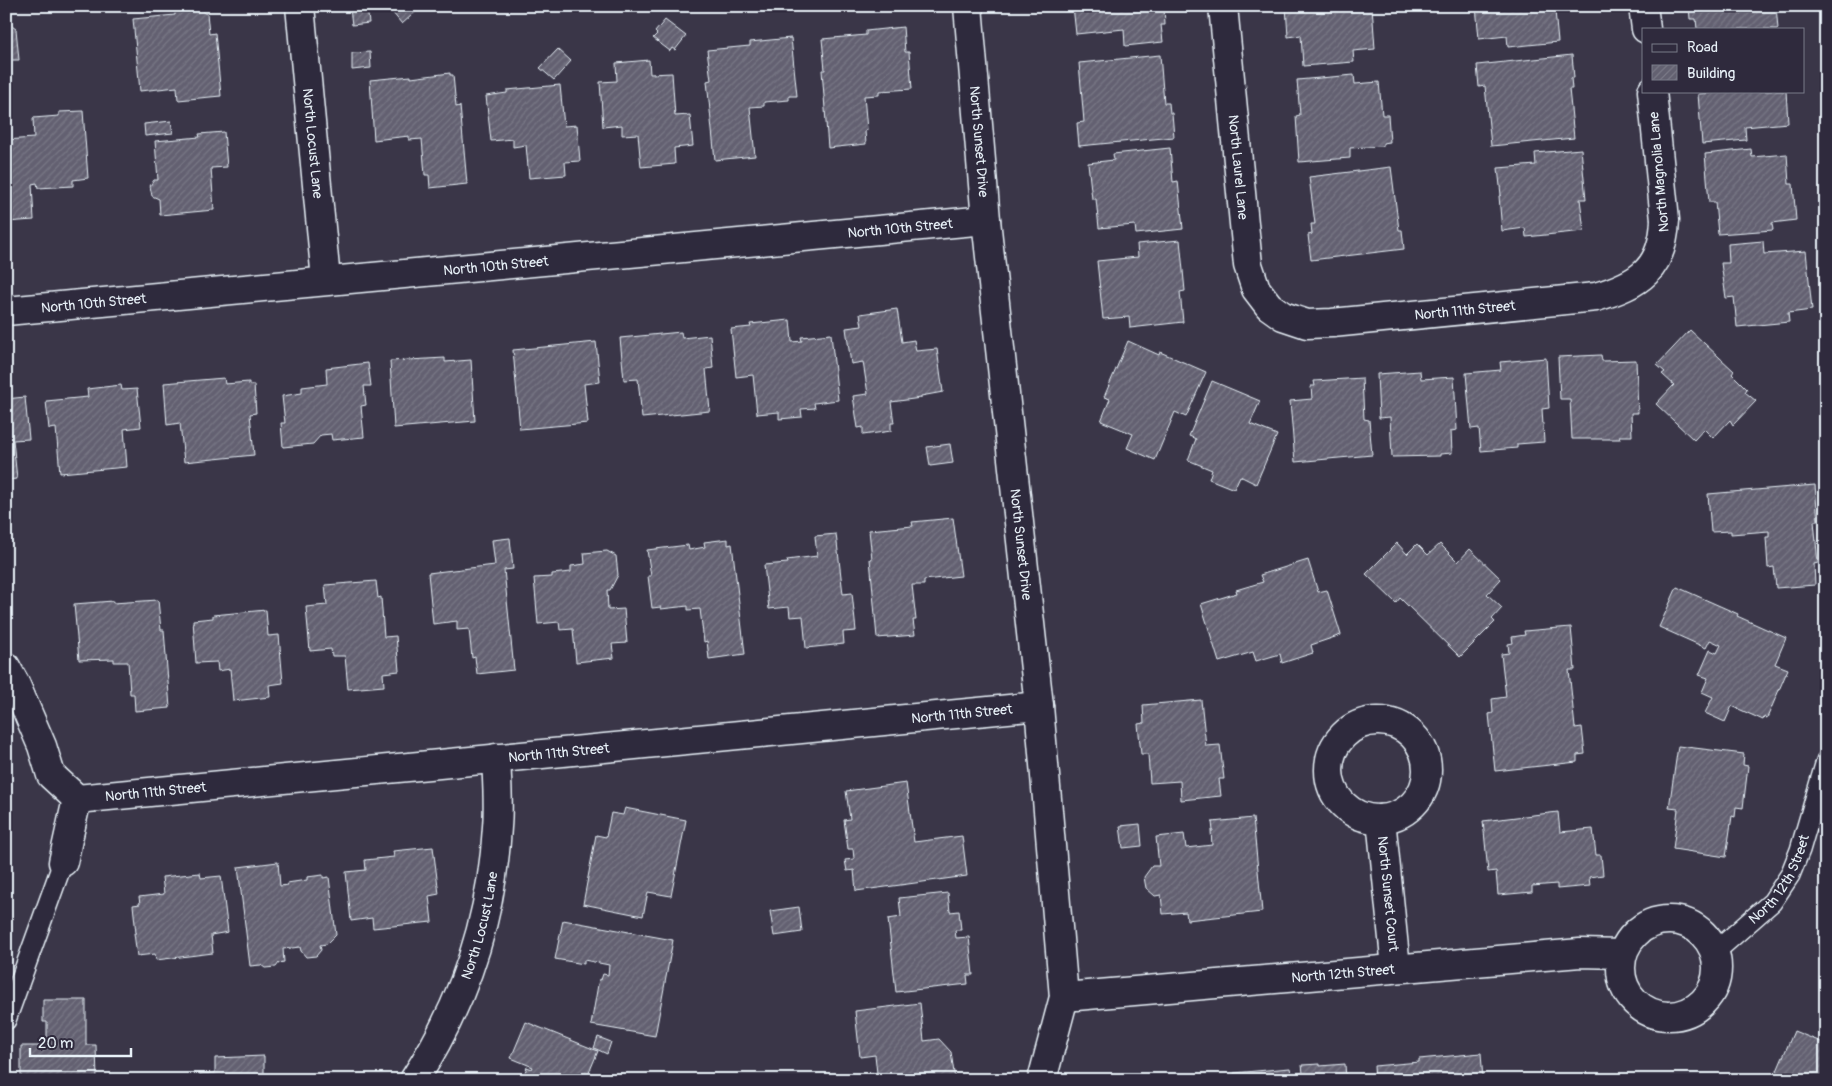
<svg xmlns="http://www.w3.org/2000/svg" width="1832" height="1086" font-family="Pangolin,sans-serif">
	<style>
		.building { fill: url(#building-hatch); stroke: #e8f1f8 }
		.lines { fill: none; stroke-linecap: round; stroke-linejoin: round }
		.lane-casing { stroke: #e8f1f8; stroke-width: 22 }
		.street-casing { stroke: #e8f1f8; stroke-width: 31 }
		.lane { stroke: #2f2a3d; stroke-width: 19 }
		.street { stroke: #2f2a3d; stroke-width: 28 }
		.labels { text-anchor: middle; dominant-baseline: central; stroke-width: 4; stroke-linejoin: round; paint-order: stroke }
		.street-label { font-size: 14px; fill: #e8f1f8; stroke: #2f2a3d }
	</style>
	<defs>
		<pattern id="building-hatch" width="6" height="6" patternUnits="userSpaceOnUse" patternTransform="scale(1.25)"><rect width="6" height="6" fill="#636171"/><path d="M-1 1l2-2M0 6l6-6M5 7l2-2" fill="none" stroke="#797886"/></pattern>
	</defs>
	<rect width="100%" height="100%" fill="#3a3648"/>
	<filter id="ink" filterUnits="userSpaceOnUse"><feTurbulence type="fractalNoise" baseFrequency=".02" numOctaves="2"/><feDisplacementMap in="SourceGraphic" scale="10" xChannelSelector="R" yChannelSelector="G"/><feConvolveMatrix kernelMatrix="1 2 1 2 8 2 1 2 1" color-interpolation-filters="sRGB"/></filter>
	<g filter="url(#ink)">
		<path class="building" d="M203 6 204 13H207L209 34 215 33 221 96 178 100 177 87 140 91 133 19 175 15V9Z
			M387 6H422L402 24Z
			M1073 6H1164L1165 25H1161L1163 42 1125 46 1124 29 1076 34Z
			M1286 6H1372L1375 49 1353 51 1354 62 1303 66 1301 35 1288 37Z
			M1476 6H1561V10L1555 11 1558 42 1508 47 1507 36 1479 39Z
			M1689 6H1776L1778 29H1697L1696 19H1690Z
			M367 7 369 23 352 25 350 8Z
			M665 20 686 36 675 50 672 48 670 51 653 38 657 34 655 32Z
			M6 22 16 29 19 60H6Z
			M903 27 905 52H909L912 89 879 91V95L864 96 867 130 865 131 866 144 828 148 822 70H825L822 39 866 35V31Z
			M791 38 797 96H789V100L764 102V106L750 107 755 156 715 160 707 81 711 80 707 50 750 46V42Z
			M558 49 571 61 554 80 540 68Z
			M370 52 371 68 352 70V53Z
			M1160 55 1164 103H1169L1170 113H1172L1174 137 1079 146 1077 123 1084 122 1079 63Z
			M1572 55 1574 78H1571L1572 89H1569L1574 138 1491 146 1485 86 1479 87 1477 65Z
			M649 60 650 74 672 73 675 116 690 115 693 146 674 148 675 164 641 167 638 134 622 135V125L603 127 600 82 617 81 616 63Z
			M450 73V75H453L456 107 460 106 467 184 430 188 429 175H425L422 139 409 140V136L374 140 370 80 411 76V78Z
			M1354 75 1355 84 1379 82 1382 115H1388L1390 142 1383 143V146L1350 148V158L1299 162 1296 116 1300 115 1297 80Z
			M560 85 564 126 577 125 580 161 565 162 566 175 529 178 526 145 513 147V139L491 141 486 96 507 93V90Z
			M1710 91H1786L1788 123 1745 127 1746 140 1702 144 1698 94 1710 93Z
			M83 111 88 178 73 180V186L38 188 37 183 32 184 34 220 6 222V140L34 138 33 118 59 116V112Z
			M171 121 173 133 145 136 144 124Z
			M224 132 227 167 211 168 214 210 160 215 159 199 152 196 150 186 154 180H158L155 141 200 137 199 134Z
			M1170 148 1173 182 1178 181 1183 229 1136 234 1135 225 1099 228 1096 199H1092L1088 163 1114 160 1113 154Z
			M1581 149 1586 199H1580L1584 231 1526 237 1525 228 1502 231 1499 196 1501 195 1498 168 1536 165 1535 153Z
			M1751 149 1752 157 1787 154 1789 184H1793L1796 220 1772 223 1773 230 1718 234 1715 202H1709L1705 154Z
			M1391 167 1399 230H1402L1404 249 1311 260 1308 235 1312 234 1311 224H1315L1309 177Z
			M1180 240 1185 291 1180 292 1183 322 1130 328 1129 317 1103 319 1097 261 1138 257 1137 244Z
			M1763 241 1764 254 1806 251 1812 310 1788 313 1789 322 1737 327 1734 297 1726 298 1721 263H1729L1728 244Z
			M897 309 902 342 914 340 916 351 937 349 943 392 921 396V398L891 402 894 423H891V431L863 435V427L858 428 853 396 868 394 863 362 851 364 846 328 862 326 860 314Z
			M790 320 792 342 802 341 801 337 831 334 838 400 814 403 815 408 801 409 802 417 779 419V412L757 414 753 375 736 377 731 329 751 327 750 324Z
			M1690 330 1734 371 1732 374 1747 389 1745 392 1756 401 1733 425 1730 420 1713 438 1704 429 1694 440 1656 404 1674 385 1662 374 1665 372 1657 365Z
			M681 332 682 338 710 335 713 368 706 369 710 411 642 418 638 379 624 380 620 338Z
			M1128 341 1159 355 1160 352 1206 372 1186 417 1175 412 1155 460 1127 448 1133 434 1101 421 1110 399 1104 397Z
			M596 342 600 382 584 384 588 423 520 429 513 350Z
			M1601 355 1602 361 1636 360 1638 413H1631L1632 436H1619L1620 439H1572L1570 399H1560L1558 357Z
			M445 358V362L471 360 475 421 394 428 390 361Z
			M1546 358 1549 408 1542 409 1544 442 1517 444V448L1481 451 1479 428 1471 429 1466 373 1501 370 1500 362Z
			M368 363 371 386H364L366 405 361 406 364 437 332 440 331 434 321 435 313 444 283 447 281 423H285L282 396 302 393V387L327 384 326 368Z
			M1420 371 1421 379 1454 377 1457 430 1451 431 1452 453 1440 454V456L1392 457 1390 417 1379 418 1377 374Z
			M224 378 225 384 249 382V385H254L256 413 250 414 254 455 184 462 180 423 167 425 164 383Z
			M1362 378 1364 419 1369 420 1372 455 1295 462 1290 401 1312 399 1311 386H1315L1314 381Z
			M1212 381 1260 401 1250 424 1277 435 1256 484 1240 476 1234 489 1209 479 1212 470 1188 460 1196 439 1189 436Z
			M121 385 122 390 137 389 141 427 124 429 127 467 60 473 56 428 49 429 46 401 88 397 87 389Z
			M25 397 29 439 13 440 17 479 6 480V399Z
			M950 444 953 463 930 466 927 447Z
			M1815 485 1818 521H1814L1818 563 1814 564 1815 585 1776 588 1774 567 1768 568 1766 537H1769V531L1731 534V531L1711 532 1708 494Z
			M953 518 961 576 924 580V585H912L916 620H913L915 635 877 638 870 559H872L869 530 913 526 912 522Z
			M836 534 843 594 852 593 856 631 843 632 844 644 806 648 803 616 790 617 789 607 769 609 764 565 788 563 787 560 817 556 815 536Z
			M510 538 513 569 504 570 514 670 477 674 475 657 472 658 469 629 457 630V621L433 624 428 573 495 565 492 540Z
			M728 539V545L732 544 745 654 709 659 707 641 704 642 700 609 688 610V606L661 609V607L652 608 648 576H651L647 550 688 545 689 550 705 547 704 542Z
			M1397 543 1407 554 1417 544 1428 555 1440 544 1458 562 1470 549 1501 579 1487 594 1502 608 1492 619 1495 622 1460 657 1400 598 1396 603 1366 574Z
			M607 551 616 556 618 575 610 590H607L608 610 624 609 627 643 612 644 614 658 576 662 573 629 560 630 559 622 538 624 534 578 552 577V574L571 572V566L585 564 584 553Z
			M1308 560 1318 592 1327 590 1341 635 1311 645 1313 653 1282 663 1280 654 1256 661 1253 652 1219 662 1201 604 1237 593 1236 590 1263 582 1260 575Z
			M376 581 378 598 381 597 384 637 396 636 399 671 383 673 384 686 348 689 345 656H332L331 649 310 651 306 607 327 605 325 585Z
			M1677 587 1738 614 1737 616 1786 638 1775 664 1788 669 1767 718 1764 717 1763 720 1732 706 1725 722 1705 713 1713 697 1702 692 1708 678 1699 675 1710 650 1717 653 1721 645 1710 640 1706 648 1659 627Z
			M158 600 161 630H164L170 708 135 711 134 694H130L128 662H114V659L79 660 74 604 113 601V603Z
			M266 610 268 636 279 635 283 683 269 685 270 697 233 701 230 669 218 671 217 662 196 663 193 620 213 618V615Z
			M1571 627 1575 670H1569L1575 728 1582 727 1585 754 1577 755V762L1495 771 1489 714 1493 713 1492 699 1506 697 1501 654 1509 653 1508 644 1513 643 1512 637 1525 635 1524 631Z
			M1201 700 1206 746 1220 745 1224 779H1219L1221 796 1181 800 1180 781 1150 783 1148 754H1141L1138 724 1144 723 1143 705Z
			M1678 746 1744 754 1743 765 1748 766 1743 808 1736 807 1735 817 1732 816 1726 857 1673 849 1678 809 1669 808Z
			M906 783 914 842 962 836 967 876 856 891 854 870 847 871 845 860 854 859 853 849H848L844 820 850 819 846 791Z
			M625 808 686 820 671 896 648 892 643 916 583 904 596 835 606 837 611 813 623 815Z
			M1558 812 1560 832 1593 829 1596 855H1601L1603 875 1589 877 1590 886 1557 889V884L1532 886V892L1498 895 1496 871 1488 872 1483 821Z
			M1253 818 1262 912 1187 920 1186 912 1163 914 1161 895 1155 896 1146 888 1144 877 1152 866H1159L1156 837 1184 834 1186 848 1212 845 1211 831H1213L1212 822Z
			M1140 824 1142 846 1123 848 1120 826Z
			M433 847 439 894 429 896 432 922 373 928 372 918 351 921 346 872 366 870 365 860 394 857 393 851Z
			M278 862 280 886 288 885 287 883 307 880V877L323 875V878L329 877 336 935 327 944 320 945 321 950 316 956 306 957 301 951 300 947 283 949 284 962 279 963 276 967 265 968 261 965 250 966 238 867Z
			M200 873 201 878 221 876 228 932 211 935 213 953 156 960 155 954 137 956 134 933H136L133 905 140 904 139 897 164 894 162 877Z
			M948 893 950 912 959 911 961 930H955L956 938 969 937 973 975H967L968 984 896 992 888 919 901 917 899 898Z
			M799 907 802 932 774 936 770 911Z
			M563 920 673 940 655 1036 591 1025 599 979 601 980 603 974 608 975 609 965 584 960V964L555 959Z
			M43 1000H86V1045H96L97 1080H21V1046H47V1022H43Z
			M920 1003 924 1041 939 1039 951 1052 955 1080H866L865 1075 877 1073 875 1055 860 1057 855 1011Z
			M526 1022 598 1051 586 1080H522L527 1067 532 1069 533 1067 511 1058Z
			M1794 1031 1826 1044V1080H1779L1774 1078Z
			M598 1037 611 1042 607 1054 594 1048Z
			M1481 1053 1483 1080H1375L1374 1066 1419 1062V1059Z
			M264 1056V1076H292V1080H200V1074L215 1073V1058Z
			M1320 1064V1066L1345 1064 1346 1080H1235L1234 1073 1290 1068 1291 1073H1303L1302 1065Z"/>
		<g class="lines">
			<defs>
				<g id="lane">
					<path id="s1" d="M1715 952 1772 902 1790 875 1800 850 1826 761"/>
					<path d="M6 1020 63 862"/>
				</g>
				<g id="street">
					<path id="s2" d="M300 6 326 280"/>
					<path id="s3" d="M968 6 986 220 1039 706 1064 997 1042 1080"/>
					<path id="s4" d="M1223 6 1248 265 1256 289 1269 306 1283 316 1307 324 1332 323 1596 297C1640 284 1663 269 1665 220L1652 91"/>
					<path d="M1643 6 1646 29"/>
					<path id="s5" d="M6 311 986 220"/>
					<path d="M6 667 15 683 42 746 51 775 77 799"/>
					<circle cx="1378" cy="770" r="49"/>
					<path id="s6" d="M77 799 1039 706"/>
					<path id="s7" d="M1381 819 1396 968"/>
					<path d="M63 862 77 799"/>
					<circle cx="1669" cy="968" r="48"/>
					<path id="s8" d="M1064 997 1580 953 1622 954"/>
					<path id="s9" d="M414 1080C464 1003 492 918 497 827 499 804 497 781 496 758"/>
				</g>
			</defs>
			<use href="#lane" class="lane-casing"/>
			<use href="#street" class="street-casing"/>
			<use href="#lane" class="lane"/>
			<use href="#street" class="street"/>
		</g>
	</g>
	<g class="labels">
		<g class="street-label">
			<text stroke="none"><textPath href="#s3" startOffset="136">North Sunset Drive</textPath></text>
			<text stroke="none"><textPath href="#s2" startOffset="138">North Locust Lane</textPath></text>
			<text stroke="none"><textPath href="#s4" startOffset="162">North Laurel Lane</textPath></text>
			<text transform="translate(1659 172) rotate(-95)">North Magnolia Lane</text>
			<text stroke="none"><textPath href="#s5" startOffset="898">North 10th Street</textPath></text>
			<text stroke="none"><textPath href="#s5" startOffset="492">North 10th Street</textPath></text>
			<text stroke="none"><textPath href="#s5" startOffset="88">North 10th Street</textPath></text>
			<text stroke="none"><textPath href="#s4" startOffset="508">North 11th Street</textPath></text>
			<text stroke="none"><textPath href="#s3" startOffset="541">North Sunset Drive</textPath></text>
			<text stroke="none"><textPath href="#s6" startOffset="889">North 11th Street</textPath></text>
			<text stroke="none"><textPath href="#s6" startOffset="484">North 11th Street</textPath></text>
			<text stroke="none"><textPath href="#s6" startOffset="79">North 11th Street</textPath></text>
			<text stroke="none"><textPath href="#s1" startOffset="99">North 12th Street</textPath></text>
			<text stroke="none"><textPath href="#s7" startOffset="75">North Sunset Court</textPath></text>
			<text stroke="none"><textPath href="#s9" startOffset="169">North Locust Lane</textPath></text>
			<text stroke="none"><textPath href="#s8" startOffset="280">North 12th Street</textPath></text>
		</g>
	</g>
	<rect width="1832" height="1086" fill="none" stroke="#2f2a3d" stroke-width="25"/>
	<rect x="12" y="12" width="1807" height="1061" fill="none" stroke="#e8f1f8" stroke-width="2" filter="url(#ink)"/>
	<rect x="1642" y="28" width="162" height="65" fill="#2f2a3d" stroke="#797a88"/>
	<rect x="1652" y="44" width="25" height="8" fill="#2f2a3d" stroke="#797a88"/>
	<text x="1687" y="52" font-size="15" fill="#e8f1f8">Road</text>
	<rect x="1652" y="65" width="25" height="15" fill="url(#building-hatch)" stroke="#797a88"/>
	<text x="1687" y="78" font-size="15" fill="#e8f1f8">Building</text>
	<path d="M30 1048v8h101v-8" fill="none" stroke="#e8f1f8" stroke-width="2.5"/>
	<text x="38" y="1048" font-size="15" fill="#e8f1f8" stroke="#2f2a3d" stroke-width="4" paint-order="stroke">20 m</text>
</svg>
